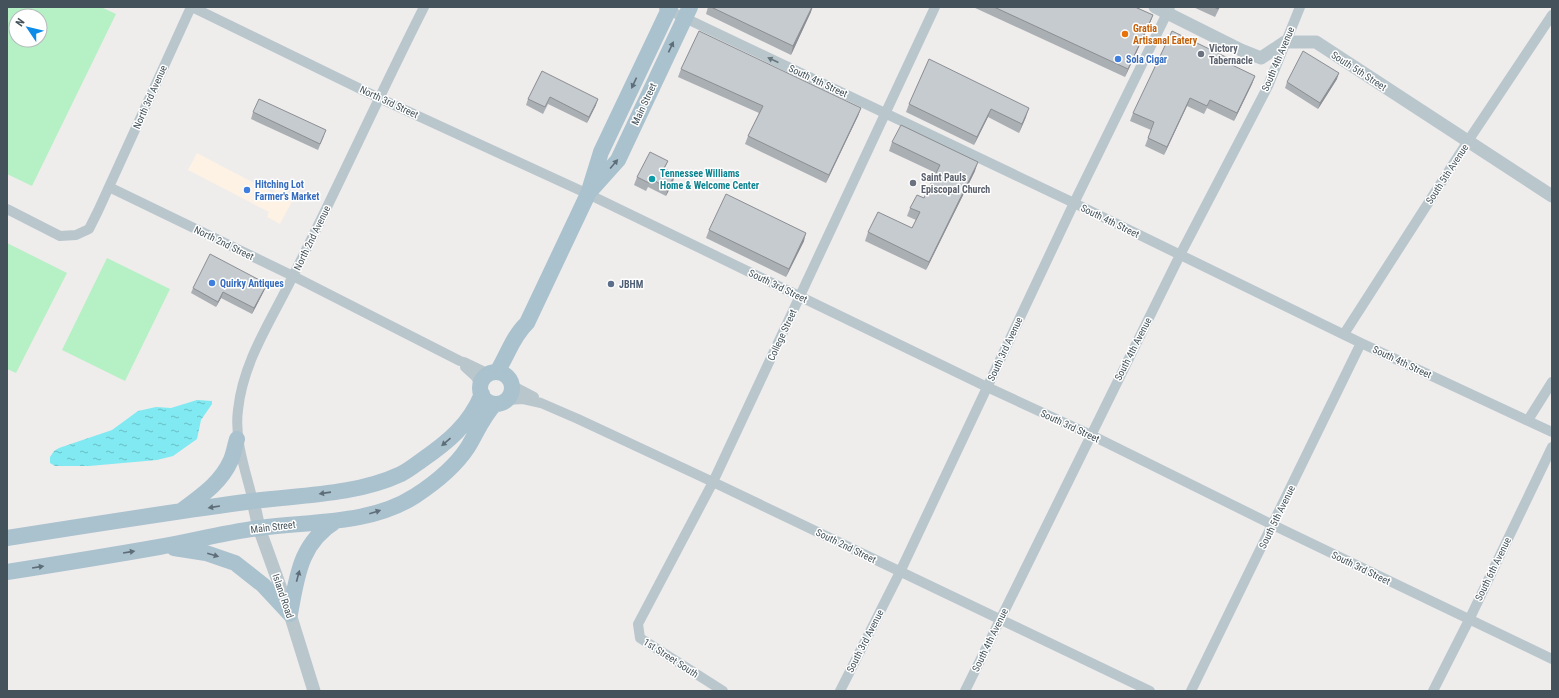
<svg xmlns="http://www.w3.org/2000/svg" width="1559" height="698" font-family="'Roboto Condensed',sans-serif">
	<style>
		.commercial { fill: #fdf2e3 }
		.pitch { fill: #b6f1c5; fill-rule: evenodd }
		.water { fill: url(#water-ripples) }
		.lines { fill: none; stroke-linecap: round; stroke-linejoin: round }
		.minor { stroke: #b9c7cd; stroke-width: 10 }
		.tertiary { stroke: #b9c7cd; stroke-width: 13 }
		.primary { stroke: #aac1ce; stroke-width: 16 }
		.wall { fill: #aaafb3 }
		.shaded-wall { fill: #8b8e92 }
		.building { fill: #c6cbd0; stroke: #8b8e92 }
		.oneway { fill: #5e6e78 }
		.oneway2 { fill: #67767d }
		.food-dot { fill: #e8710a; stroke: #fff; stroke-width: 1.5 }
		.worship-dot { fill: #6b7280; stroke: #fff; stroke-width: 1.5 }
		.shop-dot { fill: #3f7fe0; stroke: #fff; stroke-width: 1.5 }
		.culture-dot { fill: #0f9aa8; stroke: #fff; stroke-width: 1.5 }
		.service-dot { fill: #5c6f8a; stroke: #fff; stroke-width: 1.5 }
		.labels { text-anchor: middle; dominant-baseline: central; stroke-width: 3; stroke-linejoin: round; paint-order: stroke }
		.food-label { font-size: 10px; font-weight: bold; fill: #c56008; stroke: #fff; text-anchor: start }
		.worship-label { font-size: 10px; font-weight: bold; fill: #5b616d; stroke: #fff; text-anchor: start }
		.shop-label { font-size: 10px; font-weight: bold; fill: #366cbe; stroke: #fff; text-anchor: start }
		.street-label { font-size: 10px; fill: #44535b; stroke: #fff }
		.culture-label { font-size: 10px; font-weight: bold; fill: #0d838f; stroke: #fff; text-anchor: start }
		.service-label { font-size: 10px; font-weight: bold; fill: #4e5e75; stroke: #fff; text-anchor: start }
	</style>
	<defs>
		<pattern id="water-ripples" width="26" height="14" patternUnits="userSpaceOnUse"><rect width="26" height="14" fill="#80e9f1"/><path d="M2 4q2-2 4 0t4 0M15 11q2-2 4 0t4 0" fill="none" stroke="#6abfc6"/></pattern>
	</defs>
	<rect width="100%" height="100%" fill="#efecec"/>
	<path class="commercial" d="M197 153 273 193 277 187 295 196 280 224 267 217 269 212 188 170Z"/>
	<path class="pitch" d="M7 7H101L116 14 32 186 7 174ZM16 16H40V40H16Z
		M7 243 67 273 16 373 7 369Z
		M107 258 170 289 125 381 62 350Z"/>
	<path class="water" d="M197 400 212 401V404L201 420 197 439 173 456 157 460 89 466H55L50 463V457L54 451 59 448 112 430 138 411 156 407 171 408Z"/>
	<g class="lines">
		<path class="minor" d="M192 7 379 98 588 194 987 387 1091 435 1273 525 1552 659
			M664 8 1074 203 1361 343 1552 432
			M109 187 293 276 460 361 464 362 489 374
			M7 209 60 236 76 235 89 229 98 211 191 7
			M1344 334 1468 141 1552 15
			M465 367 475 376 481 385
			M513 386 534 397
			M506 400 523 399 541 403 578 419 713 482 1150 691
			M1528 420 1552 382
			M253 501C246 472 234 440 238 410 243 361 272 319 293 276 338 187 379 96 424 7
			M723 691 640 638 638 624 713 482 935 7
			M840 691 900 572 1074 203 1170 7
			M965 691 1180 255 1268 86 1300 7
			M1191 691 1361 343
			M1433 691 1469 620 1552 447"/>
		<path class="tertiary" d="M1155 7 1241 50 1261 58 1285 42H1316L1552 196
			M253 501 259 528 290 614 314 691"/>
		<path class="primary" d="M592 189 618 160 690 7
			M497 372C507 356 513 336 527 323L588 194 601 152 670 7
			M480 388a16 16 0 1 1 32 0a16 16 0 1 1-32 0Z
			M181 511C201 496 221 483 231 460 234 453 235 445 237 439
			M7 538C89 525 171 512 253 501 302 495 356 495 401 474 409 470 415 465 422 460 448 442 469 425 482 394
			M174 548 206 553 235 563 263 585 290 614
			M7 572C58 564 108 556 159 547 193 541 226 532 260 528 311 521 370 525 415 496 435 483 455 467 468 447 477 432 483 416 495 404
			M290 614C297 576 300 543 336 521"/>
	</g>
	<path class="wall" d="M708 7H813L791 55 706 14Z
		M973 7H1135L1153 15 1150 23 1125 77Z
		M1193 7H1220L1215 17Z
		M929 59 1026 117 1019 133 988 117 974 145 906 112 909 104Z
		M1230 59 1228 63 1255 76 1252 84 1234 121 1207 108 1204 114 1187 106 1164 155 1145 146 1151 130 1130 121 1133 113Z
		M681 69 861 108 858 116 826 183 745 144 748 136 759 113 678 77Z
		M542 71 596 105 587 123 548 104 543 114 526 105 528 99Z
		M1337 79 1318 109 1285 88 1287 82Z
		M253 112 324 136 318 150 251 119Z
		M892 142 975 171 926 270 865 241 868 232 912 228 916 220 907 216 910 208 924 198 936 173 889 151Z
		M668 161 665 168 673 182 666 196 648 187 646 191 634 185 637 177Z
		M709 230 804 241 786 277 706 238Z
		M267 284 265 289 252 314 221 298 216 307 191 293 193 288Z"/>
	<path class="shaded-wall" d="M812 7 811 12 791 55 793 46Z
		M1153 15 1150 23 1125 77 1128 69Z
		M1339 73 1337 79 1318 109 1320 103Z
		M1255 76 1252 84 1234 121 1237 113Z
		M1190 98 1187 106 1164 155 1167 147Z
		M598 99 596 105 587 123 589 117Z
		M861 108 858 116 826 183 829 175Z
		M1029 108 1026 117 1019 133 1022 124Z
		M991 109 988 117 974 145 977 137Z
		M978 162 975 171 926 270 929 262Z
		M675 174 673 182 666 196 668 188Z
		M806 233 804 241 786 277 789 269Z
		M267 284 265 289 252 314 254 308Z
		M223 292 221 298 216 307 218 302Z"/>
	<path class="building" d="M711 7H812L793 46Z
		M994 7H1135L1153 15 1128 69Z
		M1214 7H1219L1218 9Z
		M699 31 861 108 829 175 748 136 763 106 681 69Z
		M1172 31 1230 59 1228 63 1255 76 1237 113 1210 100 1207 106 1190 98 1167 147 1148 138 1154 122 1133 113Z
		M1303 51 1339 73 1320 103 1287 82Z
		M929 59 1029 108 1022 124 991 109 977 137 909 104Z
		M542 71 598 99 589 117 550 97 545 107 528 99Z
		M259 99 326 130 320 144 253 112Z
		M901 125 978 162 929 262 868 232 878 212 912 228 920 212 910 208 917 195 924 198 940 165 892 142Z
		M650 152 668 161 664 168 675 174 668 188 651 179 649 183 637 177Z
		M726 194 806 233 789 269 709 230Z
		M210 254 267 284 254 308 223 292 218 302 193 288Z"/>
	<defs><path id="oneway-solid" d="M-6-.8H1V-3.2L6.5 0L1 3.2V.8H-6Z"/></defs>
	<g class="oneway">
		<use href="#oneway-solid" transform="translate(671 47) rotate(-65)"/>
		<use href="#oneway-solid" transform="translate(634 83) rotate(115)"/>
		<use href="#oneway-solid" transform="translate(614 164) rotate(-50)"/>
		<use href="#oneway-solid" transform="translate(446 442) rotate(139)"/>
		<use href="#oneway-solid" transform="translate(325 493) rotate(172)"/>
		<use href="#oneway-solid" transform="translate(214 507) rotate(171)"/>
		<use href="#oneway-solid" transform="translate(375 512) rotate(-18)"/>
		<use href="#oneway-solid" transform="translate(129 552) rotate(-9)"/>
		<use href="#oneway-solid" transform="translate(213 555) rotate(16)"/>
		<use href="#oneway-solid" transform="translate(38 567) rotate(-9)"/>
		<use href="#oneway-solid" transform="translate(298 576) rotate(-75)"/>
	</g>
	<use class="oneway2" href="#oneway-solid" transform="translate(773 60) rotate(-155)"/>
	<circle class="food-dot" cx="1125" cy="34" r="4"/>
	<g class="worship-dot">
		<circle cx="1201" cy="54" r="4"/>
		<circle cx="913" cy="183" r="4"/>
	</g>
	<g class="shop-dot">
		<circle cx="1118" cy="59" r="4"/>
		<circle cx="247" cy="190" r="4"/>
		<circle cx="212" cy="283" r="4"/>
	</g>
	<circle class="culture-dot" cx="652" cy="179" r="4"/>
	<circle class="service-dot" cx="611" cy="284" r="4"/>
	<g class="labels">
		<g class="food-label">
			<text x="1133" y="28">Gratia<tspan x="1133" dy="12">Artisanal Eatery</tspan></text>
		</g>
		<g class="worship-label">
			<text x="1209" y="48">Victory<tspan x="1209" dy="12">Tabernacle</tspan></text>
			<text x="921" y="177">Saint Pauls<tspan x="921" dy="12">Episcopal Church</tspan></text>
		</g>
		<g class="shop-label">
			<text x="1126" y="59">Sola Cigar</text>
			<text x="255" y="184">Hitching Lot<tspan x="255" dy="12">Farmer's Market</tspan></text>
			<text x="220" y="283">Quirky Antiques</text>
		</g>
		<g class="street-label">
			<text transform="translate(1278 59) rotate(-67)">South 4th Avenue</text>
			<text transform="translate(1359 71) rotate(33)">South 5th Street</text>
			<text transform="translate(818 81) rotate(25)">South 4th Street</text>
			<text transform="translate(150 97) rotate(-66)">North 3rd Avenue</text>
			<text transform="translate(389 102) rotate(25)">North 3rd Street</text>
			<text transform="translate(644 104) rotate(-65)">Main Street</text>
			<text transform="translate(1447 174) rotate(-57)">South 5th Avenue</text>
			<text transform="translate(1110 221) rotate(26)">South 4th Street</text>
			<text transform="translate(312 238) rotate(-64)">North 2nd Avenue</text>
			<text transform="translate(224 243) rotate(26)">North 2nd Street</text>
			<text transform="translate(778 286) rotate(26)">South 3rd Street</text>
			<text transform="translate(782 335) rotate(-65)">College Street</text>
			<text transform="translate(1005 349) rotate(-65)">South 3rd Avenue</text>
			<text transform="translate(1133 349) rotate(-63)">South 4th Avenue</text>
			<text transform="translate(1402 362) rotate(25)">South 4th Street</text>
			<text transform="translate(1070 426) rotate(25)">South 3rd Street</text>
			<text transform="translate(1277 517) rotate(-64)">South 5th Avenue</text>
			<text transform="translate(273 527) rotate(-7)">Main Street</text>
			<text transform="translate(846 546) rotate(26)">South 2nd Street</text>
			<text transform="translate(1361 568) rotate(26)">South 3rd Street</text>
			<text transform="translate(1493 569) rotate(-64)">South 6th Avenue</text>
			<text transform="translate(283 596) rotate(71)">Island Road</text>
			<text transform="translate(990 640) rotate(-64)">South 4th Avenue</text>
			<text transform="translate(865 641) rotate(-63)">South 3rd Avenue</text>
			<text transform="translate(671 658) rotate(33)">1st Street South</text>
		</g>
		<g class="culture-label">
			<text x="660" y="173">Tennessee Williams<tspan x="660" dy="12">Home &amp; Welcome Center</tspan></text>
		</g>
		<g class="service-label">
			<text x="619" y="284">JBHM</text>
		</g>
	</g>
	<rect width="1559" height="698" fill="none" stroke="#44535b" stroke-width="16"/>
	<g transform="translate(28 28) rotate(305)"><circle r="19" fill="#ffffff" stroke="#b4babd"/>
	<path d="M0-3L7 15L0 10L-7 15Z" fill="#0d8be8"/>
	<text y="-6" font-size="11" font-weight="bold" text-anchor="middle" fill="#44535b">N</text>
	</g>
</svg>
